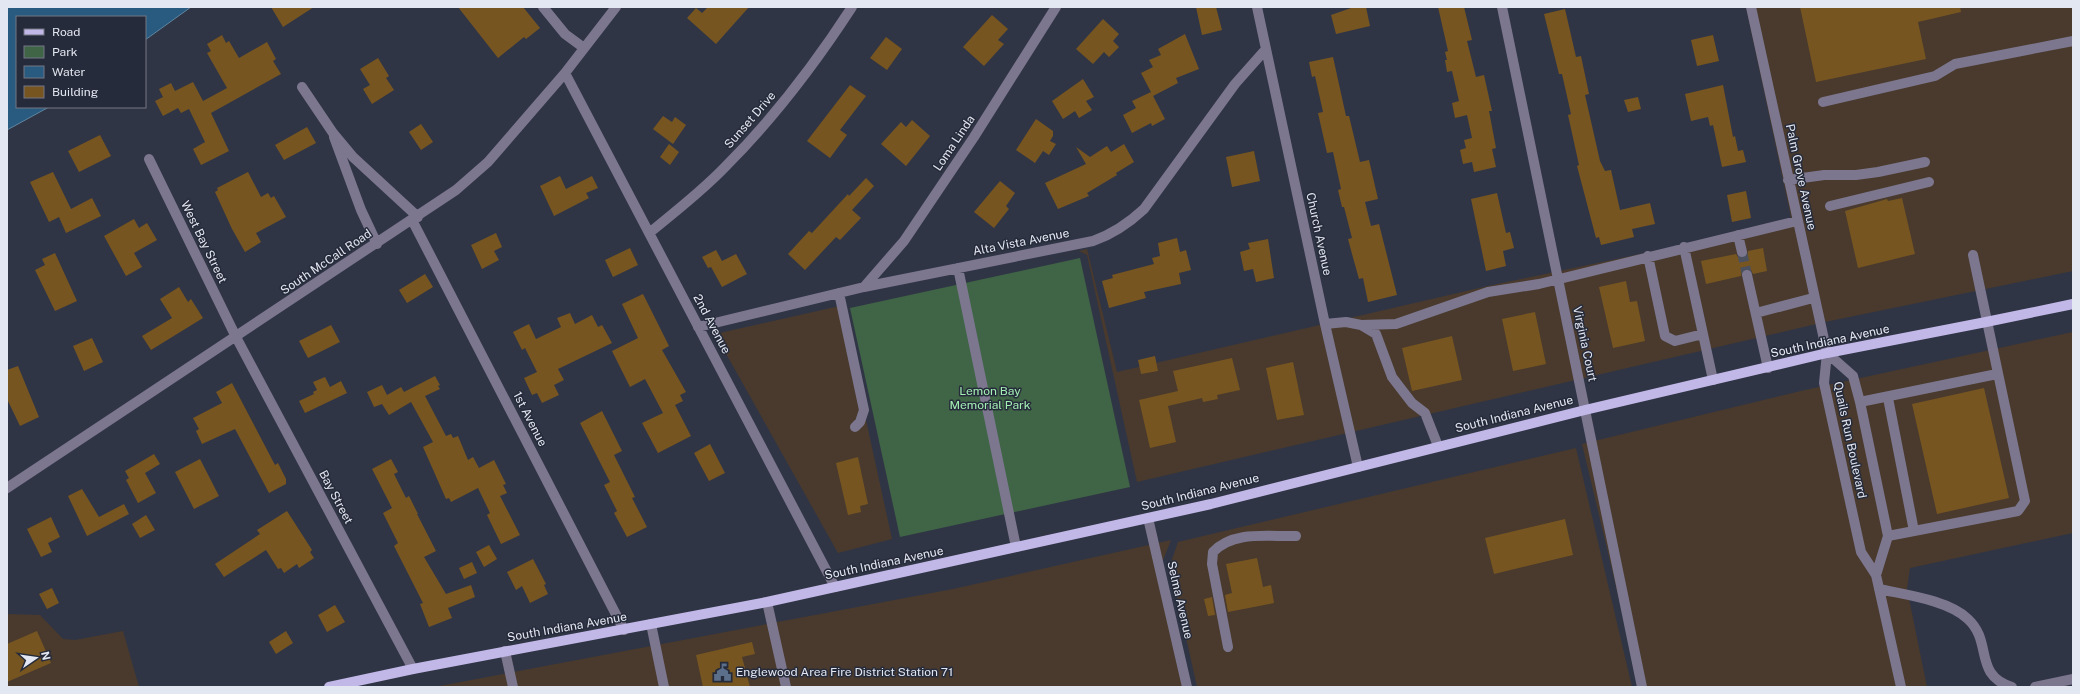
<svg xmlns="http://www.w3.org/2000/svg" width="2080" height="694" font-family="'Public Sans',sans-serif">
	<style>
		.commercial { fill: #493a2d }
		.green { fill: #3f6446 }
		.water { fill: #285b7f; stroke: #6085a1 }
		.building { fill: #765521 }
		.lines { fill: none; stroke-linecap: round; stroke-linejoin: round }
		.minor-tunnel { stroke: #4b505f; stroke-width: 10; stroke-dasharray: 10 5; stroke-linecap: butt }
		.minor { stroke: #7c778f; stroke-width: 10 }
		.major { stroke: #c1b8e8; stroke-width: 10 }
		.labels { text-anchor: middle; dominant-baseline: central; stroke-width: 3; stroke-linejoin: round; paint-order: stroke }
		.street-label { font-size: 12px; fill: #e3e7f1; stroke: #262b3b }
		.park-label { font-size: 12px; fill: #a5f0b4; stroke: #262b3b }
		.poi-label { font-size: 12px; fill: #e3e7f1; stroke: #262b3b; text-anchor: start }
	</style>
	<rect width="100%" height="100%" fill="#303545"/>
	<path class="commercial" d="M1746 7H2073V271L1825 322 1137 482 1087 255 1079 251 1014 266 1087 249 1117 372 1488 286 1792 222Z
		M844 305 842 310 892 539 838 553 715 334Z
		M2073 332V533L1910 568 1907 589 1927 687H1640L1582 444 1805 390Z
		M1576 448 1632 687H1197L1170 565 1178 542Z
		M1171 540 1162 563 1189 687H434L953 589Z
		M7 614 40 615 63 639 75 640 123 631 139 687H7Z"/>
	<path class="green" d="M1080 258 1130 487 900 537 850 308Z"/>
	<path class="water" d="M7 7H191L145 40V17H17V107H49L7 130Z"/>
	<path class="building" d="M271 7H314L283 27Z
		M458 7H523L540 28 526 39 524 37 498 58Z
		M708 7H749L716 44 687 18 696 8 702 13Z
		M1196 7H1216L1222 30 1202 35Z
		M1354 7H1366L1370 26 1336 34 1331 15Z
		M1438 7H1464L1472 40 1467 41 1476 77 1484 75 1492 111H1489L1496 148 1492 149 1496 167 1474 172 1472 162 1463 164 1460 150 1466 148 1464 140 1472 138 1467 115 1455 118 1452 103 1459 101 1452 71 1447 72 1445 60H1447L1445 52 1448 51Z
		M1800 7H1960L1961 12 1918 22 1926 59 1816 82Z
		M1565 9 1576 57 1581 56 1589 94 1585 95 1600 161 1605 171 1611 170 1620 210 1650 203 1655 224 1632 229 1634 237 1601 245 1599 237 1596 238 1577 166 1579 165 1568 115 1571 114 1562 74H1559L1544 14Z
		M992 15 1008 29 998 40 1004 44 984 66 963 47Z
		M1103 19 1119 34 1113 41 1119 47 1109 57 1104 52 1093 64 1076 49Z
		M1185 34 1199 69 1176 78 1178 83 1153 96 1141 73 1153 67 1149 60 1161 55 1158 49Z
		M222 35 226 43 229 41 239 58 267 42 276 59 273 61 281 74 211 113 229 151 201 165 193 149 205 142 189 109 181 113 178 108 163 116 155 101 163 97 159 89 171 83 175 91 193 82 203 101 227 88 207 53 211 51 207 44Z
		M1713 35 1719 61 1697 66 1691 40Z
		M886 37 902 49 887 70 870 58Z
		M1333 57 1346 116H1349L1360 162 1369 160 1378 199 1365 202 1371 226 1379 224 1397 295 1368 302 1363 278 1359 279 1352 254 1348 239 1352 238 1344 207H1342L1338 190 1341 189 1333 152 1327 153 1318 113 1323 112 1315 76 1312 77 1309 62Z
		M378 58 389 76 386 78 394 90 372 104 363 89 370 85 360 69Z
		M1083 79 1094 97 1086 101 1092 110 1079 118 1075 111 1063 119 1052 101Z
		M850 85 866 96 840 130 847 135 830 158 807 141Z
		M1723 85 1733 137 1735 136 1738 151 1743 150 1746 162 1722 167 1713 125 1710 126 1708 117 1691 121 1685 94Z
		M1151 92 1165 119 1152 126 1151 123 1132 133 1123 115 1136 108 1132 101Z
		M1638 97 1641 109 1628 112 1624 100Z
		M663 116 672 122 675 117 686 125 673 144 653 129Z
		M1036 119 1053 131V136L1050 141 1056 144 1049 155 1043 151 1035 163 1016 150Z
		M912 120 930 136 906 166 881 144 901 122 906 127Z
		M421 124 433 142 421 150 409 132Z
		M307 127 316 143 284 160 275 145Z
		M100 135 111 156 79 172 68 151Z
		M669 144 679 152 670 165 660 157Z
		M1124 144 1134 162 1116 173 1117 175 1087 193 1089 196 1058 209 1045 183 1086 164 1076 147 1090 157 1107 146 1111 152Z
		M1254 151 1260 181 1232 187 1226 157Z
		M53 172 71 209 92 198 101 216 66 233 59 217 49 222 30 182Z
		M248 172 261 197 268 193 271 198 274 196 286 217 256 233 261 242 245 252 232 229 215 192 218 190 217 188Z
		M560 176 566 189 592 176 598 188 586 193 589 198 554 216 540 186Z
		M866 178 874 186 852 210 861 218 840 240 836 237 805 270 788 254 809 231 812 233 848 194 849 196Z
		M1000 181 1015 193 1006 206 1009 209 994 228 974 212Z
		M1746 191 1751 218 1732 222 1727 195Z
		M1497 193 1506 233 1510 232 1514 248 1503 251 1506 266 1486 271 1471 199Z
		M1902 198 1915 254 1858 268 1845 211 1887 199 1888 201Z
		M134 219 139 228 147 223 157 240 134 253 142 267 126 276 104 236Z
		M496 233 502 247 494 251 499 260 482 269 471 245Z
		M1177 238 1180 252 1186 250 1191 270 1179 273 1181 284 1144 292 1146 298 1109 308 1102 281 1113 278 1112 275 1154 264 1152 258 1160 256 1158 243Z
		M1268 239 1274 278 1256 282 1253 269 1244 271 1240 252 1250 249 1248 243Z
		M630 248 638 265 613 277 605 260Z
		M1763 248 1767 271 1753 274 1751 270 1746 269 1742 271 1741 276 1706 284 1701 261 1736 254 1738 257 1743 258 1747 256 1748 251Z
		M716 250 722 261 736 254 747 274 722 287 711 267 708 268 702 257Z
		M55 253 77 301 55 311 35 270 45 265 42 259Z
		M425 274 433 287 407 303 399 290Z
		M1626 281 1630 302 1637 301 1645 341 1613 348 1599 287Z
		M179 287 188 302 191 299 203 318 151 350 142 336 172 318 160 299Z
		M643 294 669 346 662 350 686 392 680 395 683 401 675 405 691 436 658 453 642 423 663 413 645 379 630 387 612 351 638 338 622 304Z
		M1535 312 1546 364 1513 371 1502 319Z
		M570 313 575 324 592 315 598 327 602 325 612 343 558 369 564 380 554 385 559 395 542 403 537 393 532 395 524 378 537 372 525 348 522 350 513 332 529 324 536 339 561 327 557 318Z
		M331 325 340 342 308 358 299 341Z
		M1452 336 1462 380 1412 391 1402 348Z
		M92 338 103 362 84 371 73 346Z
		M1155 356 1158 371 1141 374 1138 360Z
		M1232 358 1240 390 1217 395 1218 399 1203 402 1202 398 1168 406 1176 442 1150 448 1139 400 1178 391 1173 371Z
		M1293 362 1304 415 1277 420 1266 368Z
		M18 366 39 417 20 426 7 399V370Z
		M435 376 440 385 438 386 440 389 425 396 446 436 451 434 453 438 458 436 468 460 473 457 479 468 494 460 506 484 503 485 507 493 500 496 520 535 501 544 487 515 490 513 478 488 451 502 449 498 446 499 423 447 433 442 411 402 389 415 382 404 374 407 367 392 382 385 387 395 401 387 404 392Z
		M325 377 330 387 341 381 347 393 305 413 299 401 314 394 313 392 317 390 313 382Z
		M232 383 275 465 278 463 286 479V484L269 493 235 429 202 444 196 431 199 429 193 418 222 403 216 392Z
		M1984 388 2009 498 1937 514 1912 404Z
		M602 411 622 451 614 455 635 497 632 498 647 527 627 537 614 513 617 511 604 485 610 482 580 423Z
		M710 444 725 473 709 481 694 453Z
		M154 454 160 464 145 473 156 493 138 503 126 480 129 478 125 471Z
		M858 457 868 504 860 506 861 512 848 515 836 463Z
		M200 459 219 496 194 509 175 472Z
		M391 459 398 472 394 474 406 498 409 496 418 514H417L436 551 424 557 446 594 471 585 475 597 448 608 452 618 429 627 420 604 423 603 394 546 398 543 383 513 392 508 372 469Z
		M82 489 99 517 124 504 129 514 87 536 68 496Z
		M287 511 312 550 310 552 314 558 299 568 297 564 284 573 281 568 278 569 266 550 224 577 215 564 260 534 257 530Z
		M146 515 155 530 140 538 132 524Z
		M51 517 60 537 48 543 52 552 41 557 27 529Z
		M1565 519 1573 555 1494 574 1485 538Z
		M489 545 497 559 484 567 476 552Z
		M1257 558 1263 587 1271 585 1274 603 1228 612 1225 595 1232 593 1226 564Z
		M533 559 546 584 544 585 548 594 530 603 522 586 516 590 507 572Z
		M472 562 477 573 464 579 459 568Z
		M52 588 59 603 47 609 39 594Z
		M1212 597 1215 615 1208 616 1204 599Z
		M335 605 345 622 327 632 318 615Z
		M37 631 51 663 7 682V644Z
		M286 631 293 643 276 654 269 642Z
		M752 642 755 654 742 657 750 687H703L696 655Z"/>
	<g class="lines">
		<path class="minor-tunnel" d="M1742 252 1747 275"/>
		<path class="minor" d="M543 7 565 34 584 48
			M1257 7 1325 324 1358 467
			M1502 7 1642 687
			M1751 7 1827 353 1824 383 1861 552 1876 575 1901 687
			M565 73 835 587
			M302 87 333 133 353 157 418 217
			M1823 102 1935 76 1955 64 2073 41
			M334 137 361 210 377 244
			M149 159 236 337 413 669
			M1788 180 1824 175H1856L1878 172 1925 162
			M1830 206 1929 182
			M412 220 624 630
			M649 233C675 212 702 191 725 167 773 119 815 64 852 7
			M1738 235 1742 252
			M1684 247 1713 380
			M1648 256 1665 336 1675 341 1703 334
			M958 268 1016 547
			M1747 275 1768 368
			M864 287 904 241 974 137 1056 7
			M839 293 864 410 860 422 855 427
			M1756 313 1813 298
			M1325 324 1346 322 1361 325 1376 334 1392 377 1412 403 1425 413 1438 446
			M1361 325 1396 324 1488 292 1539 284 1797 221
			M698 327 864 287 1093 241C1113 234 1129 223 1144 209L1235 84 1266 49
			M1827 353 1853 376 1860 402 1888 536 1876 575
			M1888 398 1914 531
			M1860 402 1997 374
			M7 488 456 190 488 162 565 73 616 7
			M1148 518 1187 687
			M1888 536 2018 511 2025 501 1973 255
			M1879 589C1906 595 1948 600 1968 619 1993 642 1973 675 2012 687
			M767 602 786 687
			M651 624 664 687
			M1228 647 1212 564 1213 552C1234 530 1269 537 1296 536
			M505 651 513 687
			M2035 687 2073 679"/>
		<path class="major" d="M329 687 413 669 767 602 1016 547 1211 504 1585 410 1827 353 1986 322 2073 304"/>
	</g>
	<defs>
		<symbol id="civic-bare" viewBox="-9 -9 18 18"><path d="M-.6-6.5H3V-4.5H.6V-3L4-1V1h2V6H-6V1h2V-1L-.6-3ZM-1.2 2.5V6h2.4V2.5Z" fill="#5c6f8a" stroke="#262b3b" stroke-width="2.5" paint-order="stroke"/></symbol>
	</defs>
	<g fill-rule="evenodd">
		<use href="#civic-bare" x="710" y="660" width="25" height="25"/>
	</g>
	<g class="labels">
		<g class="street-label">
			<text transform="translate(750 120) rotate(-49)">Sunset Drive</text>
			<text transform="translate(954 143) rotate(-56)">Loma Linda</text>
			<text transform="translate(1801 177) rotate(78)">Palm Grove Avenue</text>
			<text transform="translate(1319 234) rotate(78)">Church Avenue</text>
			<text transform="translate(204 242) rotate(64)">West Bay Street</text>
			<text transform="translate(1021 242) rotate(-11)">Alta Vista Avenue</text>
			<text transform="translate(326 262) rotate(-34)">South McCall Road</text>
			<text transform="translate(712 324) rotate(62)">2nd Avenue</text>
			<text transform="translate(1830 341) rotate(-12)">South Indiana Avenue</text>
			<text transform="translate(1585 344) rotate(78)">Virginia Court</text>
			<text transform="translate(1514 414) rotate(-14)">South Indiana Avenue</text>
			<text transform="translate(530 419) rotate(63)">1st Avenue</text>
			<text transform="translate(1850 440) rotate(78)">Quails Run Boulevard</text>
			<text transform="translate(1200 492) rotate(-14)">South Indiana Avenue</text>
			<text transform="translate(336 497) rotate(62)">Bay Street</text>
			<text transform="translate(884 563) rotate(-12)">South Indiana Avenue</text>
			<text transform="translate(1180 600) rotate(77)">Selma Avenue</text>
			<text transform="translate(567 627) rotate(-10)">South Indiana Avenue</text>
		</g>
		<g class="park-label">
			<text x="990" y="391">Lemon Bay<tspan x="990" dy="14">Memorial Park</tspan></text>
		</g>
		<g class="poi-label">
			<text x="736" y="672">Englewood Area Fire District Station 71</text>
		</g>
	</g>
	<rect width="2080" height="694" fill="none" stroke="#e3e7f1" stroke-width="16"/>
	<rect x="16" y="16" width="130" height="92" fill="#262b3b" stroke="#727684"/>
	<rect x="24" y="29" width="20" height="6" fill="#c1b8e8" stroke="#727684"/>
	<text x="52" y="36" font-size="12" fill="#e3e7f1">Road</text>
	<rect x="24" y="46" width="20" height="12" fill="#3f6446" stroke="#727684"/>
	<text x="52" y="56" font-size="12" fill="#e3e7f1">Park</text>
	<rect x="24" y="66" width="20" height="12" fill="#285b7f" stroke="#727684"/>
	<text x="52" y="76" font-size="12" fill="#e3e7f1">Water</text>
	<rect x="24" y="86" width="20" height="12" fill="#765521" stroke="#727684"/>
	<text x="52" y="96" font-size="12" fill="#e3e7f1">Building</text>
	<g transform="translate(36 658) rotate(77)" stroke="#262b3b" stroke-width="3" paint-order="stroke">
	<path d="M0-3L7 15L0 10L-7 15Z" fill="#e3e7f1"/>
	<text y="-6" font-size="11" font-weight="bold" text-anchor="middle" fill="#e3e7f1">N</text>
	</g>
</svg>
